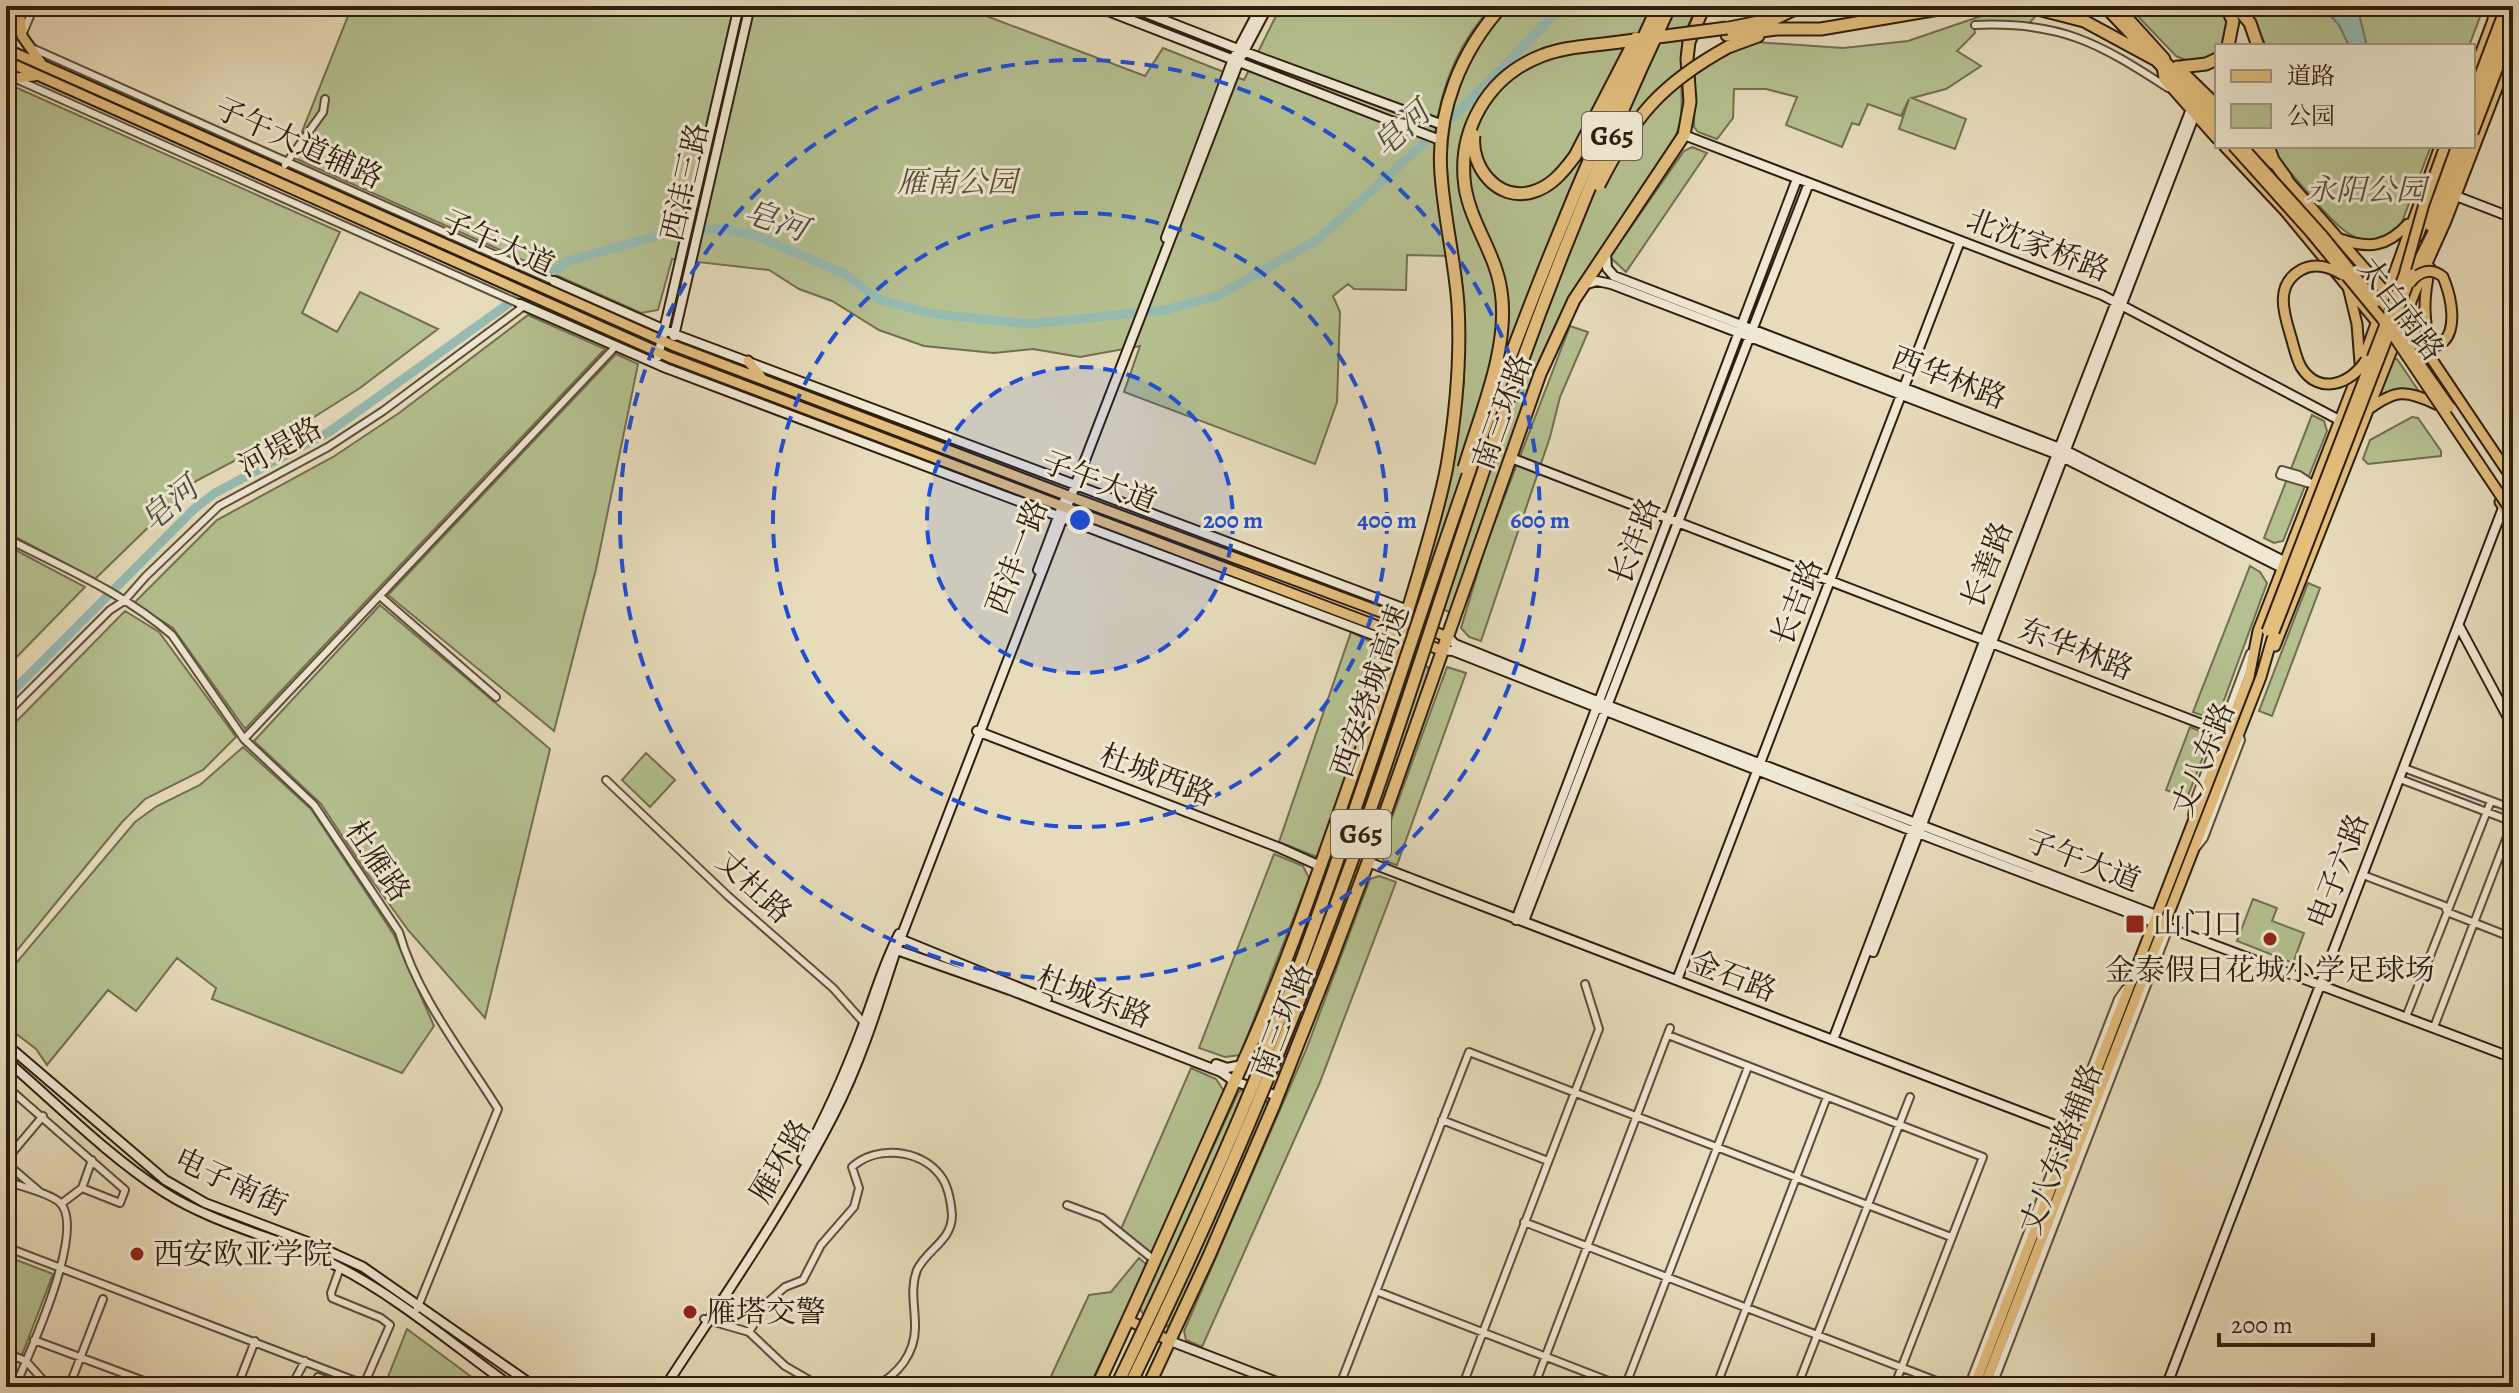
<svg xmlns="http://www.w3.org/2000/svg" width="2519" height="1393" font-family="Alegreya,'Noto Serif SC',serif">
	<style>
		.green { fill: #b5c090; stroke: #726f4f; stroke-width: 2 }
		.water { fill: #96bbb3; stroke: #6c7c71; stroke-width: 2 }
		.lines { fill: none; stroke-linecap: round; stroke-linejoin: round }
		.river { stroke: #96bbb3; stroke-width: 9 }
		.street-casing { stroke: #5c4d39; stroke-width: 10 }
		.secondary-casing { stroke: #2e1e0e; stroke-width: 12 }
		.primary-casing { stroke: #2e1e0e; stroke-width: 13 }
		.highway-casing { stroke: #2e1e0e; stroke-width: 15 }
		.street { stroke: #efe8d2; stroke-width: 6 }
		.secondary { stroke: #efe8d2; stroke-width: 8 }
		.primary { stroke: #e3be7d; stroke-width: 9 }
		.highway { stroke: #e3be7d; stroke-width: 11 }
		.primary-bridge-casing { stroke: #2e1e0e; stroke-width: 13; stroke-linecap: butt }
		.highway-bridge-casing { stroke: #2e1e0e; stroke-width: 15; stroke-linecap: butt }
		.primary-bridge { stroke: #e3be7d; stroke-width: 9 }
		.highway-bridge { stroke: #e3be7d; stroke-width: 11 }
		.ring { fill: none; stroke: #1d4ed8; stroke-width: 4; stroke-dasharray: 14 10 }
		.poi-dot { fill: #8f2418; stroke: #efe8d2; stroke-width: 3 }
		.labels { text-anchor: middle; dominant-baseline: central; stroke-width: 6; stroke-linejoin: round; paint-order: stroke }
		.shield { fill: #efe8d2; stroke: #685b49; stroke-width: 2 }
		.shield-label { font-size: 28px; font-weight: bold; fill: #2e1e0e }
		.street-label { font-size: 30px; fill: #2e1e0e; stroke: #efe8d2 }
		.park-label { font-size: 30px; font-style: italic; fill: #564f35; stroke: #efe8d2 }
		.poi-label { font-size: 30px; fill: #2e1e0e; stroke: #efe8d2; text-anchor: start }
		.water-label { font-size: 32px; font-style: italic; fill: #4d4d40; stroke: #efe8d2 }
		.centre { fill: #1d4ed8; stroke: #efe8d2; stroke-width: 4 }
		.ring-label { font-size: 24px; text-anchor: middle; font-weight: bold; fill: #1d4ed8; stroke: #efe8d2; stroke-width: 6; stroke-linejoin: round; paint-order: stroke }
	</style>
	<rect width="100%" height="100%" fill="#e6dbba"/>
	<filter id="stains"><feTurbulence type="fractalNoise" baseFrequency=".0025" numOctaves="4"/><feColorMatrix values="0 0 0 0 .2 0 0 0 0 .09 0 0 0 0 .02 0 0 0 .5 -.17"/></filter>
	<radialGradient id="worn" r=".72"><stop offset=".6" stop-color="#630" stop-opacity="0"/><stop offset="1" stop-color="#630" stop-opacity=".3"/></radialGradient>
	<path class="green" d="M352 6H960L1145 76 1163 48 1244 80 1281 6H1493C1456 44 1435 99 1435 152 1435 186 1444 222 1448 256L1407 255 1406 290 1354 289 1348 284 1333 296 1340 312 1337 402 1315 464 1124 392 1140 346 1080 357 1033 349 994 353 924 346 879 330 832 301 799 289 769 270 672 259 658 310 641 313 292 157Z
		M1512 6H1698C1691 19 1684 32 1682 47 1677 87 1691 114 1668 152L1587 269 1571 300 1453 613 1417 601 1450 478 1464 383 1462 280 1449 199 1446 156 1452 109 1462 77 1488 29Z
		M2128 6H2221L2229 19 2224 46H2217V54C2204 63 2190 63 2176 56Z
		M2243 6H2484L2469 46H2266L2253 19Z
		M2021 12 2037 15 2029 23 1973 24 1975 33 1957 51 1981 66 1946 89 1912 98 1966 119 1955 149 1899 129 1909 99 1901 116 1868 104 1859 125 1852 123 1842 147 1786 125 1797 97 1766 89H1734L1733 118 1717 139 1698 132 1694 127 1695 72 1725 54 1755 42 1843 48 1908 41 1987 14Z
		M6 83 340 232 302 313 337 332 360 292 438 329 360 388 300 426 196 481 95 579 6 532Z
		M2274 146H2431L2400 227C2367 256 2345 234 2321 208 2307 192 2293 176 2279 159Z
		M1692 147 1707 153 1626 272 1610 257 1684 151Z
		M528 315 605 349 245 729 173 628 134 603 217 520 333 457 399 413Z
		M1570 326 1588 332 1560 397 1550 437 1481 641 1469 637 1461 628 1486 545Z
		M616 354 638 364 596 569 554 731 388 595Z
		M2391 359H2397L2420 393 2377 399Z
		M2312 415 2324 421 2327 431 2283 541 2274 543 2264 538Z
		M2412 417 2418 418 2441 451V456L2368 464 2363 459 2370 440Z
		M6 545 85 587 6 668Z
		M2250 566 2260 572 2267 583 2220 711C2210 720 2204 716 2193 712Z
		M2308 583 2320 588 2272 716 2259 711Z
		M380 605 550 749 485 1018 408 930 366 872 321 804 254 741Z
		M125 611 159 632 236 737 203 770 145 799 122 822 6 964V732Z
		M1351 632 1388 650 1365 723 1317 857 1279 842Z
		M1404 658 1428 667 1429 673 1361 866 1355 870 1333 862 1330 853 1397 662Z
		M1447 667 1466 673 1397 865 1384 861 1379 853Z
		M2190 727 2202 732 2208 744 2187 798 2166 790Z
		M243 747 311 809 394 935 434 1026 402 1073 212 999 216 988 177 958 136 1011 108 990 47 1065 36 1049 6 1026V975L135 822 157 806 200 785Z
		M646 753 675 780 650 807 622 780Z
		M1274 854 1303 866 1309 878 1240 1055 1225 1057 1199 1048Z
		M1379 876 1396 882 1320 1082 1202 1347 1186 1340 1184 1331 1306 1050 1370 879Z
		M1324 878 1354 890 1283 1074 1253 1062 1251 1058 1320 881Z
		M2253 899 2277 908 2272 921 2304 933 2293 963 2237 941Z
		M1191 1068 1216 1079 1224 1091 1153 1255 1121 1229Z
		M1241 1090 1267 1101V1110L1173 1324 1165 1327 1143 1314 1139 1307 1238 1093Z
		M6 1256 53 1274 22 1355 6 1349Z
		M1139 1258 1147 1265 1089 1387H1046L1089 1295 1111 1292Z
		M407 1329 485 1387H384Z"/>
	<path class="water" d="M2322 6H2357L2367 46H2349L2339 25Z"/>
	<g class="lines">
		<path class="river" d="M6 698 194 509 215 493 329 432 568 261 660 235 720 228 756 236 845 274 880 300 934 314 1030 324 1165 310 1217 296 1317 240 1453 117 1563 6"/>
		<defs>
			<path id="street" d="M1975 25C2060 21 2099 43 2168 88
				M23 33 34 6
				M32 48 554 281
				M16 79 520 304
				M285 165 323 112 325 99
				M2282 470 2299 475 2314 485 2280 475Z
				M6 538C62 567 124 593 172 635L244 739 314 805 399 932C417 996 463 1053 498 1109L417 1309
				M381 597 496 697
				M6 714 110 610 124 601 146 576 219 506 328 447 383 411 524 306
				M244 739 616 346
				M2404 768 2513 809
				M2400 779 2513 822
				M606 780 728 896 833 988 865 1024
				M2192 815 2195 799 2250 653
				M2197 847 2204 838 2241 740 2240 736
				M2363 875 2445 906 2447 912 2513 938
				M2406 1017 2491 801
				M2434 1027 2513 821
				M1668 1035 1983 1157 1894 1387
				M6 1086 125 1190 120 1203 82 1188 92 1160
				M1442 1120 1548 1161
				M6 1160 43 1116
				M6 1163 40 1192
				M6 1181C22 1187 44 1191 58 1201 90 1224 28 1356 15 1387
				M61 1204 82 1188
				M1067 1205 1102 1218 1154 1260
				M1524 1222 1952 1387
				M6 1247 371 1387
				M340 1268 331 1293 332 1298 381 1318 390 1325 363 1387
				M1376 1291 1624 1387
				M704 1319 749 1332 785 1366 811 1381 828 1387
				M749 1332 768 1302 785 1287 803 1280 821 1245 854 1207 859 1188 852 1167C876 1145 920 1149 940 1175 948 1185 951 1202 952 1215 952 1241 927 1249 917 1270 910 1288 915 1306 915 1325 916 1353 898 1375 874 1387
				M34 1340 160 1387
				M6 1353 26 1361 49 1387
				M69 1387 103 1299
				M237 1387 255 1341
				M291 1387 305 1361
				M311 1387 318 1377 344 1387
				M1339 1387 1469 1052 1951 1237
				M1462 1387 1599 1029 1585 984
				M1534 1387 1670 1028
				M1625 1387 1748 1067
				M1716 1387 1827 1097
				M1797 1387 1910 1097
				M1968 1387 2118 999 2125 989
				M1992 1387 2169 928"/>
			<path id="secondary" d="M1095 6 1440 140
				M1128 6 1261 58 1443 125
				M1684 135 2102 295 2345 423
				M2456 196 2513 218
				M1166 238 1233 59 1261 6
				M1606 253 1607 268 1614 276 2065 450 2284 561
				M554 281 674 334 1408 610
				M1584 285 1597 281 1611 284 2056 454 2282 568
				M520 304 666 368 1397 644
				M674 336 750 6
				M658 356 739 6
				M1511 458 2220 731
				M1038 570 1064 501
				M2459 626 2513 727
				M1448 637 1455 644 1607 705 2156 915 2161 920
				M1441 650 1453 651 1902 827 2513 1058
				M977 731 1280 848 1320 866
				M1368 862 2081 1135
				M1516 920 1797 179
				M1524 921 1809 183
				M900 939 1047 999
				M894 949 1010 990 1221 1072 1234 1081 1278 1096
				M1873 952 2195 114
				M1677 980 1960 241
				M1833 1040 1985 639 2191 109
				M6 1044 165 1180 205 1203 313 1244 363 1267 535 1387
				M6 1060C57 1104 107 1155 164 1192 217 1226 281 1238 337 1266 398 1297 456 1347 512 1387
				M1216 1064 1227 1068 1242 1065
				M802 1160C826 1117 846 1071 863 1026 875 994 883 965 899 934
				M1170 1341 1290 1387
				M665 1387C723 1298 784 1211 833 1116 860 1064 878 1006 896 950L1239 61 1268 6
				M2166 1387 2503 508"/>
			<path id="primary" d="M6 8 7 6
				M20 17 22 36 41 63
				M6 49 672 345 1071 497 1448 637
				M6 51 24 6
				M6 61 669 357 1441 650
				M2167 63 2217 118
				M2162 66 2164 79 2217 139
				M2162 66 2217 128
				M2177 66 2217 105
				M2473 73 2493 20 2494 6
				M6 79 34 76
				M2224 146 2285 211 2379 325
				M2256 146 2273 164
				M2283 175 2389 296
				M2430 226 2461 146
				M2418 236 2453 146
				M2340 239C2369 249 2387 247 2408 224
				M2430 268C2423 298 2423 321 2432 351
				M2412 274 2444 210 2468 146
				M2348 287 2357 324 2360 363
				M2402 315 2513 480
				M748 361 761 377
				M2369 409C2396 389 2406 390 2436 404
				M2500 502 2513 523
				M2275 646 2420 279 2446 221 2513 47
				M1128 1320 1170 1341
				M1974 1387 2249 677 2258 631 2360 368 2440 146
				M1984 1387 2261 677 2274 632"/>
			<path id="highway" d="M1773 6 1794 10
				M2026 6 2084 21 2156 60
				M2105 6 2162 66
				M2116 6 2164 59
				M2226 6 2233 21 2228 46
				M2236 6 2250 23 2258 46
				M1729 28 1774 19 1801 6
				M1727 35 1777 29H1821L1956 6
				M1728 47 1758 36
				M2180 67 2206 64 2217 59
				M2268 146 2273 160 2286 178
				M1097 1387C1147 1280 1194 1172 1242 1065 1285 971 1318 873 1352 776 1376 709 1399 641 1419 573 1429 538 1440 503 1447 466 1456 413 1461 359 1458 305 1455 261 1444 218 1441 174 1436 112 1461 51 1502 6
				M1148 1387 1209 1256 1274 1105 1330 963 1368 862 1540 374 1574 300 1684 135 1690 102 1687 59 1689 42 1704 6"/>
		</defs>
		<use href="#street" class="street-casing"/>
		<use href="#secondary" class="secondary-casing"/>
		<use href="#primary" class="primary-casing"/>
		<use href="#highway" class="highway-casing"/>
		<use href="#street" class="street"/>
		<use href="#secondary" class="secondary"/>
		<use href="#primary" class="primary"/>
		<use href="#highway" class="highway"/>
		<defs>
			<path id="primary-bridge" d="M2473 93 2506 6
				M2473 114 2513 9
				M2473 133 2508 41
				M2233 146 2311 233 2382 319 2513 514
				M2242 146 2323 236 2376 302
				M2343 275C2330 267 2315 262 2301 270 2274 285 2284 314 2291 337 2294 347 2296 358 2301 367 2319 396 2351 384 2366 360
				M2387 317 2450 407
				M2405 340C2459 365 2458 312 2443 277 2431 267 2419 271 2410 283
				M2267 631 2404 275 2424 204 2445 146
				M2274 632 2412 274"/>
			<path id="highway-bridge" d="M1474 135C1470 166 1497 202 1532 192 1551 187 1563 172 1575 156L1636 38
				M1599 185C1634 116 1661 84 1728 47
				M1464 468C1480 414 1510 347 1501 291 1496 254 1471 224 1465 187 1457 131 1487 77 1541 56 1563 47 1589 46 1612 43 1651 38 1689 33 1727 28
				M1116 1387C1176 1262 1235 1135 1285 1005 1364 796 1428 581 1505 371 1551 247 1602 126 1658 6
				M1129 1387C1222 1197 1303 1002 1373 802 1422 661 1465 518 1516 378 1561 252 1613 127 1670 6"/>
		</defs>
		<use href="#primary-bridge" class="primary-bridge-casing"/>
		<use href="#highway-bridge" class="highway-bridge-casing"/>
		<use href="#primary-bridge" class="primary-bridge"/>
		<use href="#highway-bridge" class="highway-bridge"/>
	</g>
	<circle cx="1080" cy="520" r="153" fill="#1d4ed8" fill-opacity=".12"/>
	<g class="ring">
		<circle cx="1080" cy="520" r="153"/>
		<circle cx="1080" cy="520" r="307"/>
		<circle cx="1080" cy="520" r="460"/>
	</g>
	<g class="poi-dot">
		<rect x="2125" y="914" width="20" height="20" rx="4"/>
		<circle cx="2270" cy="939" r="8"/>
		<circle cx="137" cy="1254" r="8"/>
		<circle cx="690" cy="1312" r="8"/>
	</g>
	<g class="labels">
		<g class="shield">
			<rect x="1582" y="112" width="60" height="48" rx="6"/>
			<rect x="1331" y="810" width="60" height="48" rx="6"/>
		</g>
		<g class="shield-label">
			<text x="1612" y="136">G65</text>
			<text x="1361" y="834">G65</text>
		</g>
		<g class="street-label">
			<text transform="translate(299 143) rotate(24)">子午大道辅路</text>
			<text transform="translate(685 182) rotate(-77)">西沣三路</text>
			<text transform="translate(498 243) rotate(24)">子午大道</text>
			<text transform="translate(2038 245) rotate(21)">北沈家桥路</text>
			<text transform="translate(2401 309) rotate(53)">太白南路</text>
			<text transform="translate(1949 378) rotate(21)">西华林路</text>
			<text transform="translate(1502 412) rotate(-70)">南三环路</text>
			<text transform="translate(280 447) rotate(-29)">河堤路</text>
			<text transform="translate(1099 482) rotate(21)">子午大道</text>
			<text transform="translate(1635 541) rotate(-69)">长沣路</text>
			<text transform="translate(1017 557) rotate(-69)">西沣一路</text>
			<text transform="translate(1987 565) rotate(-69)">长善路</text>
			<text transform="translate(1797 602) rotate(-69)">长吉路</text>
			<text transform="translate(2076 649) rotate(21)">东华林路</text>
			<text transform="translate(1370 691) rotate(-71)">西安绕城高速</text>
			<text transform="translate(2203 759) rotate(-68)">丈八东路</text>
			<text transform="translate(1157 775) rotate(21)">杜城西路</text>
			<text transform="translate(378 861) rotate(56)">杜雁路</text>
			<text transform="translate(2083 861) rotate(21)">子午大道</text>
			<text transform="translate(2338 871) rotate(-69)">电子六路</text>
			<text transform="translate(754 887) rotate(43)">丈杜路</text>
			<text transform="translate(1733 976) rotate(21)">金石路</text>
			<text transform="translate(1094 997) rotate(21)">杜城东路</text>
			<text transform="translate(1282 1021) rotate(-69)">南三环路</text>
			<text transform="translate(2061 1149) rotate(-69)">丈八东路辅路</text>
			<text transform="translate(780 1161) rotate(-60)">雁环路</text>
			<text transform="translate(231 1182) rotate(25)">电子南街</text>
		</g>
		<g class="park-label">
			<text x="957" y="182">雁南公园</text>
			<text x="2366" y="190">永阳公园</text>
		</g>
		<g class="poi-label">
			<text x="2153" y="924">山门口</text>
			<text x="2270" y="970" text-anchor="middle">金泰假日花城小学足球场</text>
			<text x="153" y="1254">西安欧亚学院</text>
			<text x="706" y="1312">雁塔交警</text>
		</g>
		<g class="water-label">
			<text transform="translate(1401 129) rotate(-42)">皂河</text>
			<text transform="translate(776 220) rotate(19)">皂河</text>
			<text transform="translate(169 504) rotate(-40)">皂河</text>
		</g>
	</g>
	<circle cx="1080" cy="520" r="12" class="centre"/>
	<g class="ring-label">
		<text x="1233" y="528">200 m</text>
		<text x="1387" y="528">400 m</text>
		<text x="1540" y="528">600 m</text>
	</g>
	<rect width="2519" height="1393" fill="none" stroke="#e6dbba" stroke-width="32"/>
	<rect x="8" y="8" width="2503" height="1377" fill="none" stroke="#2e1e0e" stroke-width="4"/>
	<rect x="16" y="16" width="2487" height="1361" fill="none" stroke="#2e1e0e" stroke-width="2"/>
	<rect x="2215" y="44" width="260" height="104" fill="#efe8d2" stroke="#a29784" stroke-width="2"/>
	<rect x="2231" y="70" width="40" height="12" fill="#e3be7d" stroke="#a29784" stroke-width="2"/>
	<text x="2287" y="84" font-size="24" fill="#2e1e0e">道路</text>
	<rect x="2231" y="104" width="40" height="24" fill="#b5c090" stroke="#a29784" stroke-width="2"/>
	<text x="2287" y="124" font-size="24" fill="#2e1e0e">公园</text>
	<path d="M2219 1333v12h154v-12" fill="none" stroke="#2e1e0e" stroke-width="4"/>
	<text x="2231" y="1333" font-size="24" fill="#2e1e0e" stroke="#efe8d2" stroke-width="6" paint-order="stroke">200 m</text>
	<rect width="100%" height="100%" filter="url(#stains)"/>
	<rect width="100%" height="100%" fill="url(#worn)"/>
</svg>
